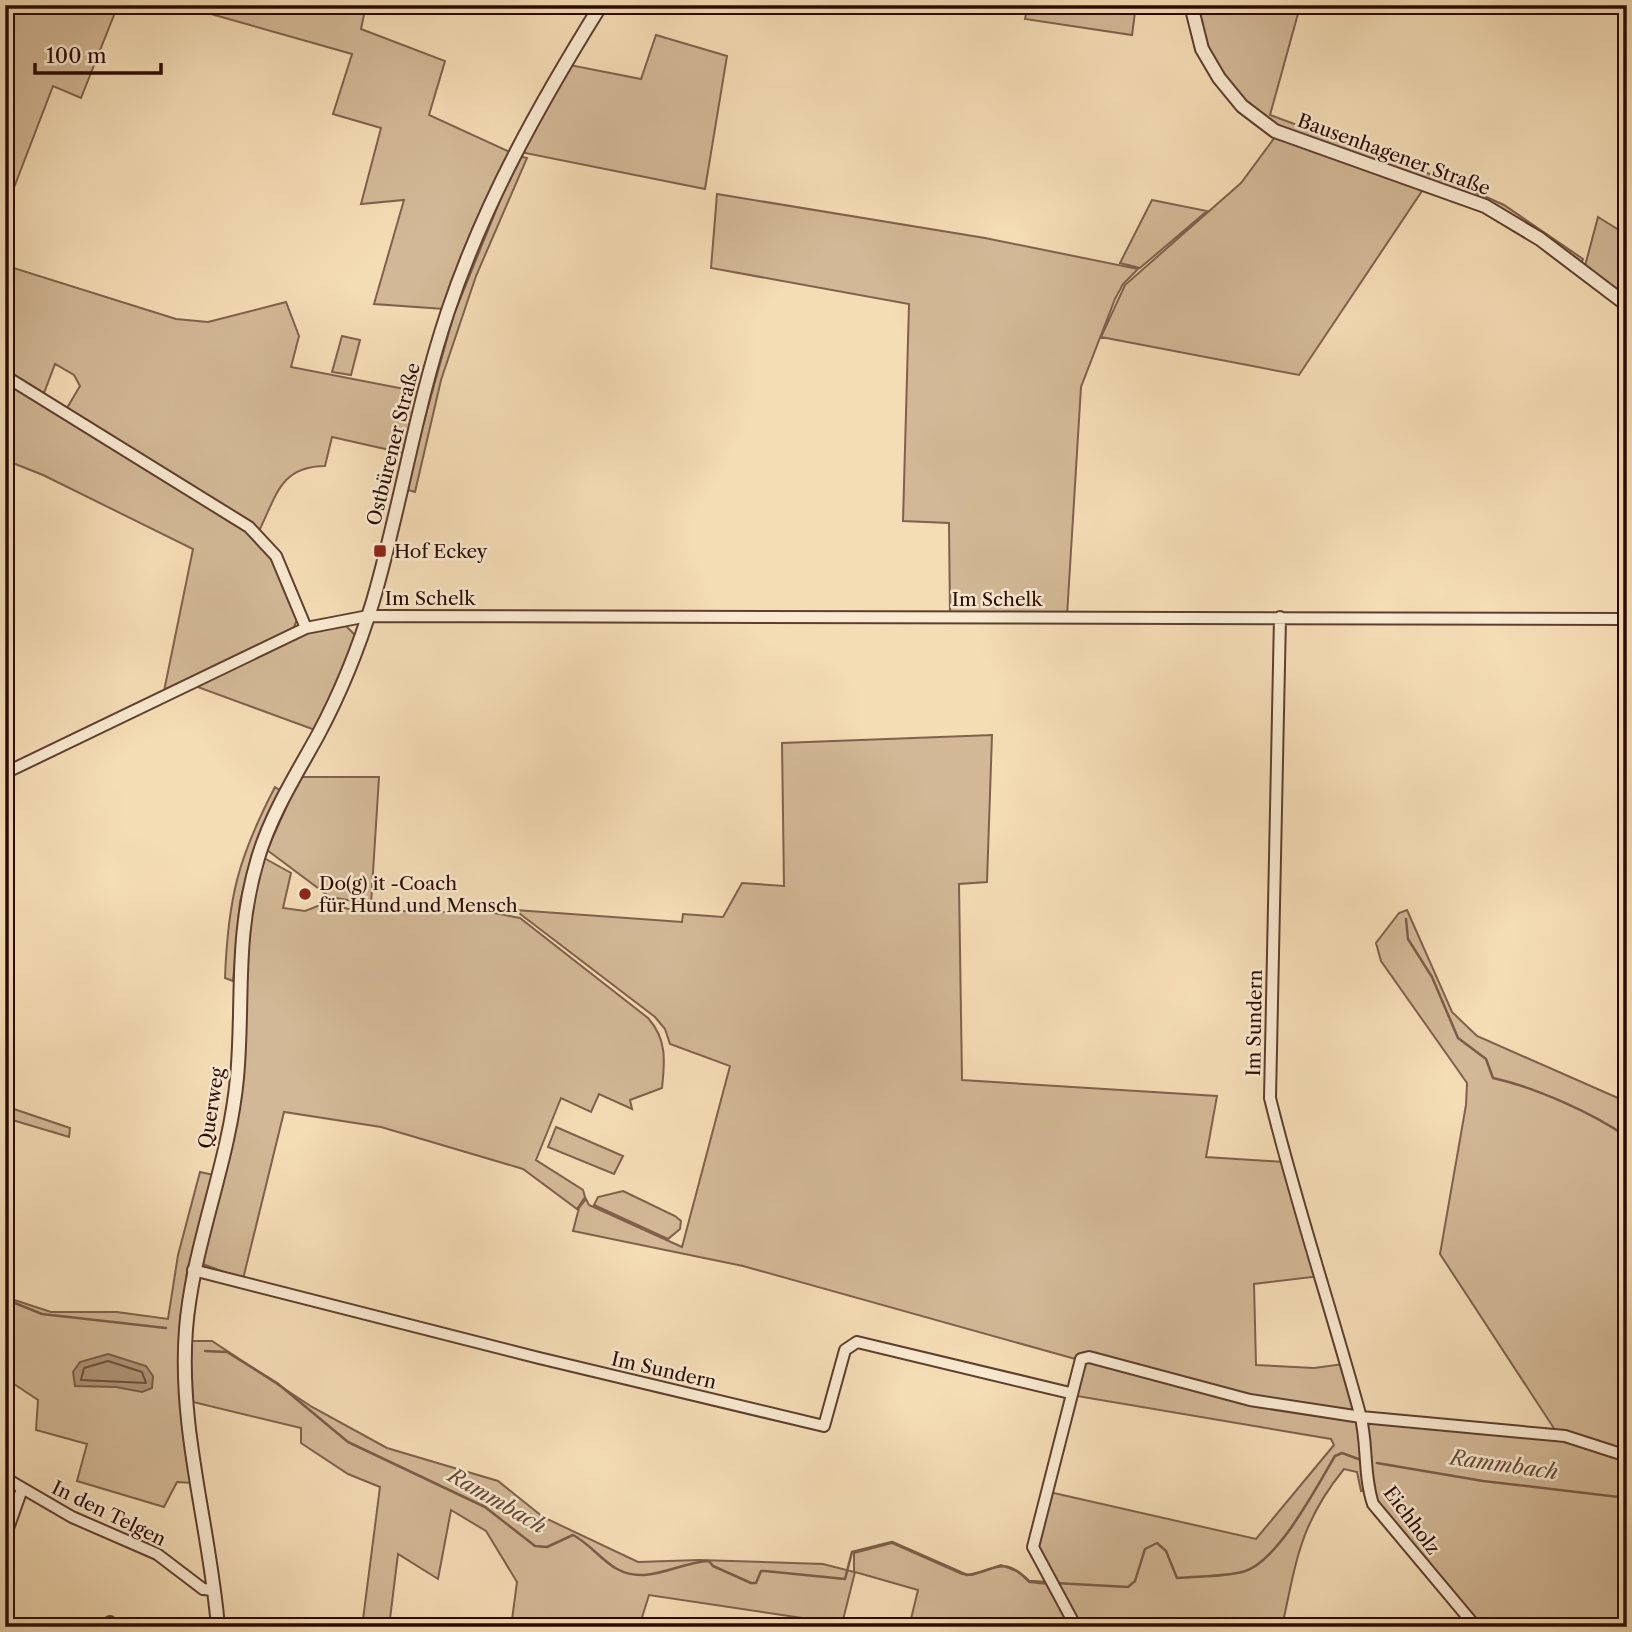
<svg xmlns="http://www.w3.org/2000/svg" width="1632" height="1632" font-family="'Libre Caslon Text',serif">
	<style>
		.green { fill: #d2b896; stroke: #7f614c; stroke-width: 2 }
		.water { fill: #b09578; stroke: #7b5d48; stroke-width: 2 }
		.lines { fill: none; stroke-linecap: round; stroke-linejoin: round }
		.shore { stroke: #6e503c; stroke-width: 2 }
		.stream { stroke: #7b5d48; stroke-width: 2.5 }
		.minor-casing { stroke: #5e3e2e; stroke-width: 14 }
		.tertiary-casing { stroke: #5e3e2e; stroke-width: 16 }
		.minor { stroke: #f8e8cf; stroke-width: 10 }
		.tertiary { stroke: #f8e8cf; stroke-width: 12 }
		.poi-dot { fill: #8f2418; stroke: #f8e8cf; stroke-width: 2.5 }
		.labels { text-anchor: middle; stroke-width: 5; stroke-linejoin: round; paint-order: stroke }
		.street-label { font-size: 19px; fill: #2c0a01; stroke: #f8e8cf }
		.poi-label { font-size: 19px; fill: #2c0a01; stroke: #f8e8cf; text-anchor: start }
		.water-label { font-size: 21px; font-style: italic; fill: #674937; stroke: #f8e8cf }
	</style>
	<rect width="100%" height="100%" fill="#f4dcb5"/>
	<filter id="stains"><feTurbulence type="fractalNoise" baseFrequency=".00286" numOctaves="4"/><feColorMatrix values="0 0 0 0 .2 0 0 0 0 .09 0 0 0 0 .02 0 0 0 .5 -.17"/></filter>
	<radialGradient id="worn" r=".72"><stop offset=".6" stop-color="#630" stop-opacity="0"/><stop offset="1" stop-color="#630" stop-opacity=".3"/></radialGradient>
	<path class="green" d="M 5,5 L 118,5 L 81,98 L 53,86 L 5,211 Z
		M 179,5 L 366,5 L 361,29 L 445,61 L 429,115 L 510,152 L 444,309 L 374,304 L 404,200 L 361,204 L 381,128 L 333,114 L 352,54 Z
		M 1028,5 L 1136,5 L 1132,35 L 1025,19 Z
		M 1195,5 L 1286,5 L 1299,10 L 1270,115 L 1457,184 L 1504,205 L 1583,259 L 1581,264 L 1539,234 L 1275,126 C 1227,90 1209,63 1195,5 Z
		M 656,35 L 727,56 L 705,189 L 525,153 L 524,146 L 570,65 L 641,79 Z
		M 1275,137 L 1424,188 L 1299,375 L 1101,337 L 1125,285 L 1241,183 Z
		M 518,156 L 527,158 L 476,276 L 441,380 L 415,492 L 405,489 L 454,314 Z
		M 717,194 L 985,238 L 1138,269 L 1123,284 L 1115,299 L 1081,387 L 1067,616 L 950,615 L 949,523 L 903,521 L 909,304 L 711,268 Z
		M 1152,200 L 1207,211 L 1140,268 L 1120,263 Z
		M 1598,217 L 1627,235 L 1627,301 L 1585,266 Z
		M 5,263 L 7,266 L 176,319 L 208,322 L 286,302 L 299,336 L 291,367 L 420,392 L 403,453 L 332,437 L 325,466 C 280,466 276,497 259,531 L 67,408 L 80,386 L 74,375 L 55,364 L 44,393 L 5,369 Z
		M 342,336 L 360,340 L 351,375 L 332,372 Z
		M 5,378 L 248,529 L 274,559 L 298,616 L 292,633 L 163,696 L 193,549 L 43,475 L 5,460 Z
		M 343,623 L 356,636 L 338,685 L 315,730 L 192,685 L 293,637 Z
		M 992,735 L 987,882 L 959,884 L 962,1080 L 1217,1096 L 1206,1157 L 1284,1162 L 1321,1276 L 1254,1284 L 1256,1365 L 1314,1368 L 1343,1364 L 1355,1404 L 1351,1412 L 1251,1399 L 1079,1360 L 743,1266 L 573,1231 L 579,1208 L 586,1199 L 589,1205 L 682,1247 L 730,1066 L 670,1044 L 665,1029 L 655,1017 L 515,910 L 682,922 L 683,914 L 723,917 L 742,883 L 784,886 L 782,743 Z
		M 300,777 L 379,777 L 371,904 L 330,897 L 267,850 Z
		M 275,787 L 281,791 L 252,854 L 240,902 L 233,981 L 225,978 C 228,898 238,858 275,787 Z
		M 264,858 L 291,873 L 283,908 L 305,911 L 328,902 L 351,910 L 494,913 L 520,918 L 648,1018 C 667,1039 665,1061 662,1088 L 630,1100 L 632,1109 L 599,1094 L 591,1112 L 561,1098 L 536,1160 L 583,1190 L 585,1197 L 577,1209 L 523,1169 L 381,1127 L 284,1112 L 243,1279 L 200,1263 C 209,1230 223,1194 227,1160 C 239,1060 237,956 264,858 Z
		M 1407,910 L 1452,1012 L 1477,1036 L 1627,1102 L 1627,1428 L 1619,1450 L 1557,1433 L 1440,1254 L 1466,1105 L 1467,1083 L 1381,961 L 1376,943 L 1399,913 Z
		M 5,1106 L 70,1128 L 69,1137 L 9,1119 L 5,1127 Z
		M 556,1127 L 623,1156 L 614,1174 L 548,1147 Z
		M 200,1172 L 214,1175 L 187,1272 L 181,1327 L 193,1483 L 177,1482 L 164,1507 L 77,1481 L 87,1444 L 36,1430 L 38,1400 L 5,1378 L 5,1297 L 51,1312 L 117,1312 L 168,1319 L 178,1255 Z
		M 623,1191 L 675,1216 L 681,1221 L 680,1229 L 668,1239 L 594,1205 L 598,1197 Z
		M 190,1341 L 212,1341 L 312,1407 L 387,1448 L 498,1481 L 543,1517 L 638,1562 L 699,1560 L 823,1564 L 854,1572 L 854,1553 L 892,1543 L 962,1574 L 972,1575 L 1001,1565 L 1019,1572 L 1029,1582 L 1047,1584 L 1072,1627 L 909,1627 L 918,1590 L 855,1572 L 842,1624 L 649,1595 L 639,1627 L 511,1627 L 517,1582 L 486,1531 L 451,1510 L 438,1579 L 398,1554 L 389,1627 L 362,1627 L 380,1487 L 348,1474 L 301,1443 L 301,1428 L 193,1402 Z
		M 1082,1360 L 1249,1400 L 1360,1418 L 1367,1490 L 1361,1491 L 1357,1472 L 1344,1469 C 1300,1523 1296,1562 1282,1627 L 1078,1627 L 1035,1547 L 1045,1491 L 1256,1539 L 1334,1445 L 1331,1439 L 1071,1395 Z
		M 1363,1419 L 1567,1439 L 1627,1459 L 1627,1627 L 1478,1627 L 1374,1503 Z"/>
	<path class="water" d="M 108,1354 L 146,1366 L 153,1376 L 152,1388 L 142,1392 L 116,1387 L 75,1386 L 73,1372 L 80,1362 Z"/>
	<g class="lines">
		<path class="shore" d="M 108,1361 L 142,1372 L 146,1383 L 81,1380 L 84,1368 Z"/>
		<path class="stream" d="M 1406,919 L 1408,939 L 1432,977 L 1458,1038 L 1486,1059 L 1493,1078 C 1534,1087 1593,1113 1627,1137
			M 5,1299 L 42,1314 L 166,1328
			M 205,1351 L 227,1352 L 277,1383 L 348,1442 L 485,1507 L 535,1546 L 547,1547 L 573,1535 C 590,1544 601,1560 617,1569 C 648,1586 678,1562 709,1561 L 713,1566 L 751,1583 L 756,1583 L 761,1571 L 765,1571 L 845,1579 L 852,1552 L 892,1542 L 967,1575 C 997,1571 1001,1554 1029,1581 L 1045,1582
			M 1377,1463 L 1483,1481 L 1627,1498
			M 1055,1583 L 1128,1587 L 1135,1581 L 1145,1549 L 1157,1543 L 1166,1551 L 1177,1578 C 1198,1576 1222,1577 1242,1572 C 1277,1564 1317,1486 1335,1456 L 1342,1453 L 1361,1460"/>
		<defs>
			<path id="minor" d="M 5,376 L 249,527 L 276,556 L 306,628
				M 1280,617 L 1270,1098 C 1296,1204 1331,1308 1360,1414 C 1368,1443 1363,1474 1373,1504 L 1476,1627
				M 5,773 L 306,628 L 368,616 L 1627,619
				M 193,1270 L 539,1358 L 824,1426 L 845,1350 L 857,1342 L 1070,1393
				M 5,1478 L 72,1517 L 157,1554 L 203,1589 L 214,1590
				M 5,1537 L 22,1489
				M 104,1627 L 110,1622
				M 1076,1627 L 1033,1547 L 1081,1359 L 1089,1357 L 1250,1400 L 1361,1417 L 1565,1436 L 1627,1456"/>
			<path id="tertiary" d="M 1191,5 L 1202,49 L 1219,78 L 1242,106 L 1275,131 L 1485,206 L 1540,239 L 1627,305
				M 218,1627 C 210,1528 178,1429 186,1329 C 193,1243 229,1164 237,1078 C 244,999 234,938 258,858 C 271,814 296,775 318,735 C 341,692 359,647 373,601 C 401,505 416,406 448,311 C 485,201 540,103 601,5"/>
		</defs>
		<use href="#minor" class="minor-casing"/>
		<use href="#tertiary" class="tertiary-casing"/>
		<use href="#minor" class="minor"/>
		<use href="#tertiary" class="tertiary"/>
	</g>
	<g class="poi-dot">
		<rect x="373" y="544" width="14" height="14" rx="3.5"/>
		<circle cx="305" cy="894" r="7"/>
	</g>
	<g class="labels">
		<g class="street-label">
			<text transform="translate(1394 154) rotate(20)" y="7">Bausenhagener Straße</text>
			<text transform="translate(393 444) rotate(-76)" y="7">Ostbürener Straße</text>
			<text x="430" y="605">Im Schelk</text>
			<text x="997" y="606">Im Schelk</text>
			<text transform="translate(1254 1023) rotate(-89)" y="7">Im Sundern</text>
			<text transform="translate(211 1108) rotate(-81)" y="7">Querweg</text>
			<text transform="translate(664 1370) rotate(13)" y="7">Im Sundern</text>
			<text transform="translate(109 1513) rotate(26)" y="7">In den Telgen</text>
			<text transform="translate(1412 1520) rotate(53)" y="7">Eichholz</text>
		</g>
		<g class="poi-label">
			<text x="394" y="558">Hof Eckey</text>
			<text x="319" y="890">Do(g) it -Coach<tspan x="319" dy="22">für Hund und Mensch</tspan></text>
		</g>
		<g class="water-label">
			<text transform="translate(1504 1465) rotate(8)" y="7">Rammbach</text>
			<text transform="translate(497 1501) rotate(30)" y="7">Rammbach</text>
		</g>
	</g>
	<rect width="1632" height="1632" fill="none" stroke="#f4dcb5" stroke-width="28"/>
	<rect x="7" y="7" width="1618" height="1618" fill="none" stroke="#2c0a01" stroke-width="3.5"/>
	<rect x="14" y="14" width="1604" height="1604" fill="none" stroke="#2c0a01" stroke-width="2"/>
	<path d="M35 63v10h126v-10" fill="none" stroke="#2c0a01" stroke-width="3.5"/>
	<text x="46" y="63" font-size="21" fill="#2c0a01" stroke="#f8e8cf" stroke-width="5" paint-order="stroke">100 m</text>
	<rect width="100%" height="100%" filter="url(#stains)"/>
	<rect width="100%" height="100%" fill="url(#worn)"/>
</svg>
